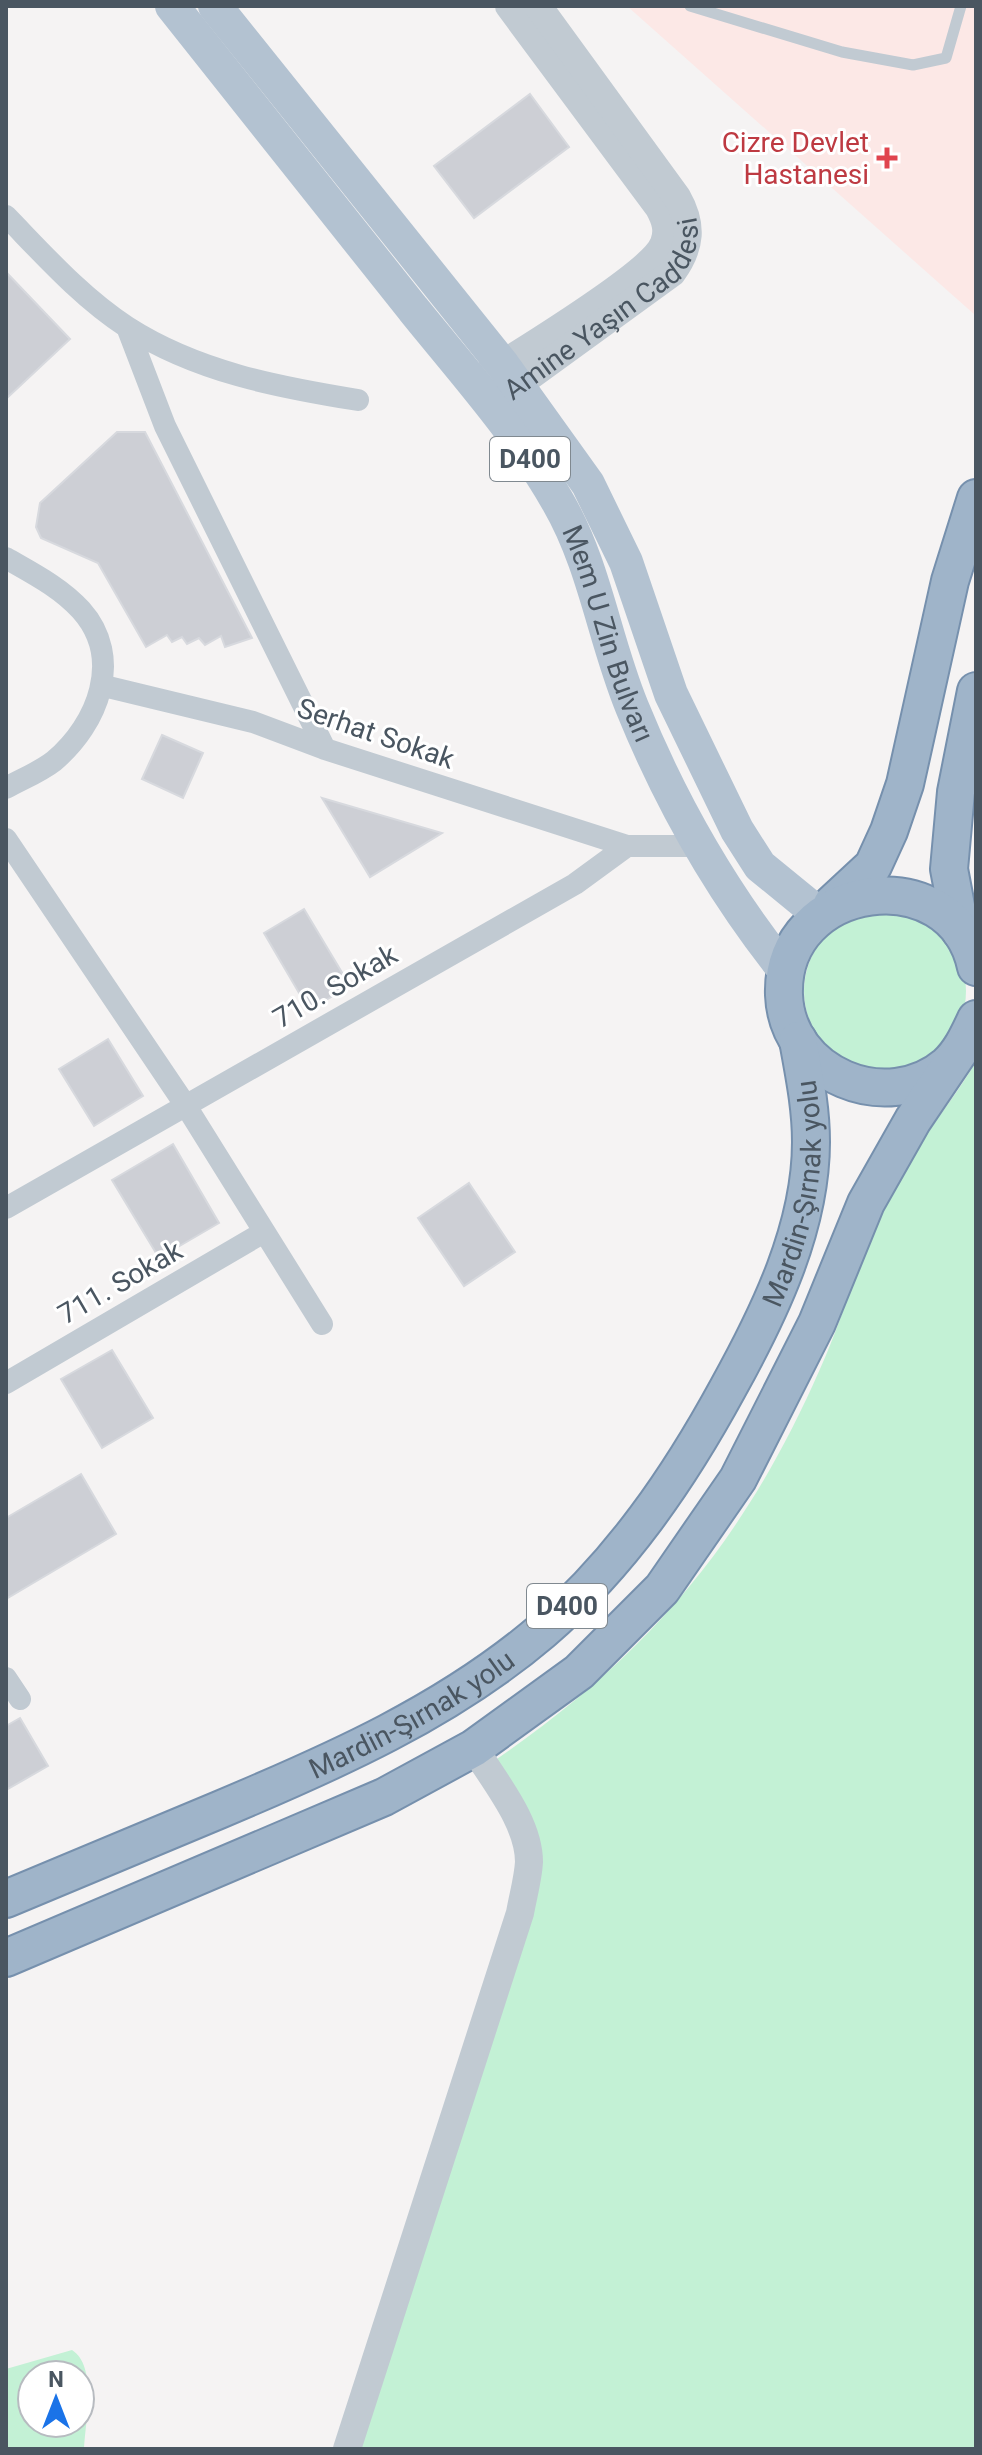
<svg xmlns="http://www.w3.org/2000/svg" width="982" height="2455" font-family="Roboto,sans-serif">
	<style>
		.medical { fill: #fce8e6 }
		.green { fill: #c3f1d5; fill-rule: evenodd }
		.building { fill: #cdcfd5; stroke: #d7d9de; stroke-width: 2 }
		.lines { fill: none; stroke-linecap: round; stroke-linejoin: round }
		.trunk-casing { stroke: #7690ad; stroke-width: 40 }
		.service { stroke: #c1cad2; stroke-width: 11 }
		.minor { stroke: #c1cad2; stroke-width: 22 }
		.tertiary { stroke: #c1cad2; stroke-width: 28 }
		.primary { stroke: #b3c2d1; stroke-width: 34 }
		.trunk { stroke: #9fb4c9; stroke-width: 36 }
		.health-dot { fill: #e0444e; stroke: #fff; stroke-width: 3 }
		.labels { text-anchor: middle; stroke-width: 6; stroke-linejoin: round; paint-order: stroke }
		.shield { fill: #fff; stroke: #808990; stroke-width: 2 }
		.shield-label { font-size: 26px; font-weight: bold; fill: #4a5661 }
		.health-label { font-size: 28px; fill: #be3a42; stroke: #fff; text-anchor: end }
		.street-label { font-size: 28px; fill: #4a5661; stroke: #fff }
	</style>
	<rect width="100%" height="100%" fill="#f5f3f3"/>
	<path class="medical" d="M 627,6 L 976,6 L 975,315 Z"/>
	<path class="green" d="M804 991a81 81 0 1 1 162 0a81 81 0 1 1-162 0Z
		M 976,1062 L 976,2449 L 347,2449 L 529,1862 L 485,1767 C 644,1660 743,1545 820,1369 C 849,1305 865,1233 901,1173 C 924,1135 953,1100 976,1062 Z
		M 72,2350 C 98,2367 85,2422 84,2449 L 6,2449 L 6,2369 ZM 80,2375 L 80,2423 L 32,2423 L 32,2375 Z"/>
	<path class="building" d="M 530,94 L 569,147 L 474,218 L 434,166 Z
		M 6,272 L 70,339 L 6,399 Z
		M 117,432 L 145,432 L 252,638 L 225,647 L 221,636 L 205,645 L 199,638 L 187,644 L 182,637 L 172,642 L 167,635 L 146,647 L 98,563 L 41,538 L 36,527 L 40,503 Z
		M 162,735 L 203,753 L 183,798 L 142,779 Z
		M 322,798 L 442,833 L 370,877 Z
		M 304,909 L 350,986 L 309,1010 L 264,933 Z
		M 108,1039 L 143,1096 L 94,1126 L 59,1069 Z
		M 173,1144 L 219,1223 L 159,1258 L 112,1180 Z
		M 469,1183 L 515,1252 L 464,1286 L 418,1218 Z
		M 112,1350 L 153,1418 L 102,1448 L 61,1379 Z
		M 81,1474 L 116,1534 L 6,1599 L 6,1518 Z
		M 20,1718 L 48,1766 L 6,1790 L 6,1726 Z"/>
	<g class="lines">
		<defs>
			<g id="trunk">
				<path d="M 832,904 L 873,866 L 889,831 L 905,784 L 950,581 L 976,498"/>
				<path d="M 961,932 L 949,869 L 956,792 L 976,691"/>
				<path d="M 976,967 C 953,857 780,880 784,995 C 787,1075 887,1116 947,1065 C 961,1052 968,1036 976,1019"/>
				<path id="s3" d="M 6,1899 C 77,1869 148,1839 219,1810 C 333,1762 447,1712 542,1631 C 621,1563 679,1478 728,1388 C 769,1314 811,1228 811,1142 C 811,1107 804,1074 798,1040"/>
				<path d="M 6,1958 L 384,1797 L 474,1748 L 579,1672 L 662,1589 L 738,1479 L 817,1323 L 866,1203 L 913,1120 L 963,1046"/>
			</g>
		</defs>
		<use href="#trunk" class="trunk-casing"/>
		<path class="service" d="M 690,6 L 842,52 L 913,65 L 946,58 L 961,6"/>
		<path class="minor" d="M 6,216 C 44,255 81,297 127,327 C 197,372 278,387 358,400
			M 127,327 L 165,426 L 325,749
			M 6,558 C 32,573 60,587 81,610 C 124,658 98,724 54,761 C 40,772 22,779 6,788
			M 104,686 L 253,722 L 325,749 L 627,846
			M 6,839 L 186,1106 L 322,1324
			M 6,1208 L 575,884 L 627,846 L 698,846
			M 6,1383 L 264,1232
			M 6,1678 L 20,1699"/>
		<g class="tertiary">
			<path d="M 487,374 C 520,352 653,274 664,243 C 669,230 665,219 659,208 L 509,6"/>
			<path id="s1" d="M 500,398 L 672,273 C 691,247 693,225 677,197 L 538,6"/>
			<path d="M 347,2449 L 520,1913 C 523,1896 528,1879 529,1862 C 529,1822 494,1781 474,1748"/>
		</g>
		<g class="primary">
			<path id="s2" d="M 172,6 C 253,107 333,208 413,309 C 463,371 519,433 558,502 C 595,566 604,639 632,707 C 671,803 722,892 786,972"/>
			<path d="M 215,6 L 502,364 L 588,484 L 626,562 L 671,694 L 737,830 L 760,866 L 820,915"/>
		</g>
		<use href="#trunk" class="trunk"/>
	</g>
	<path class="health-dot" d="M883 146h8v8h8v8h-8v8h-8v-8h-8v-8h8z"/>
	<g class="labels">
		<g class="shield">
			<rect x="490" y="437" width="80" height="44" rx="6"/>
			<rect x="527" y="1584" width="80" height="44" rx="6"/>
		</g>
		<g class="shield-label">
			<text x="530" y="468">D400</text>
			<text x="567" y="1615">D400</text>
		</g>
		<g class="health-label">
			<text x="869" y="152">Cizre Devlet<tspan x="869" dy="32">Hastanesi</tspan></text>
		</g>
		<g class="street-label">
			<text dy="10" stroke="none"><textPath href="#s1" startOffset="140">Amine Yaşın Caddesi</textPath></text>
			<text dy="10" stroke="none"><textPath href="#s2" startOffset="770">Mem U Zin Bulvarı</textPath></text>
			<text transform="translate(376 733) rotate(19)" y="10">Serhat Sokak</text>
			<text transform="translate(335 986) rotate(-30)" y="10">710. Sokak</text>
			<text dy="10" stroke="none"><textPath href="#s3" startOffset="1118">Mardin-Şırnak yolu</textPath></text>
			<text transform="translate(120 1282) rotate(-30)" y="10">711. Sokak</text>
			<text dy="10" stroke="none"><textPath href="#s3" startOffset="446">Mardin-Şırnak yolu</textPath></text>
		</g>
	</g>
	<rect width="982" height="2455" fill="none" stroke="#4a5661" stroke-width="16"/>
	<g transform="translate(56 2399)"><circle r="38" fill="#ffffff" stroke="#b7bbc0" stroke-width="2"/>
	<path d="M0-6L14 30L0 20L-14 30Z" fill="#1a73e8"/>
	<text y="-12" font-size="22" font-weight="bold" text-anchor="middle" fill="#4a5661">N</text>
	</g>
</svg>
